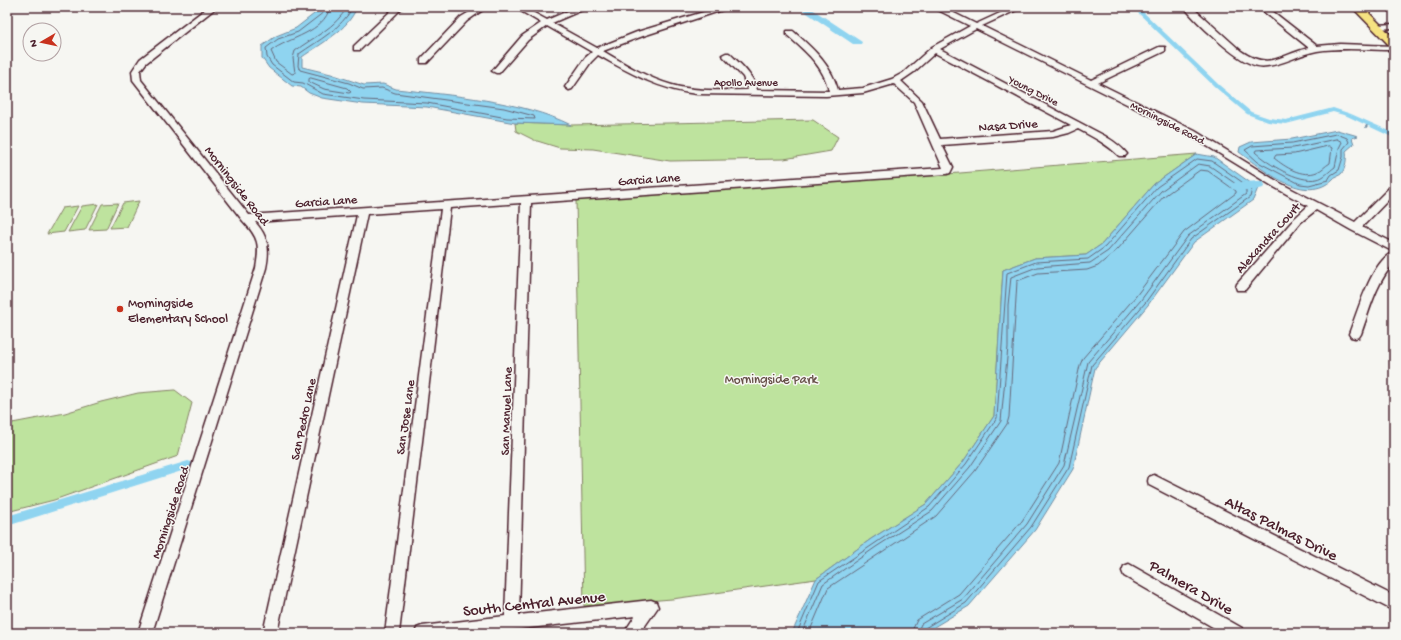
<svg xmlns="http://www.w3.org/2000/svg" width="1401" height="640" font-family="'Gochi Hand',sans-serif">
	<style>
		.green { fill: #bee39e; stroke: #848164 }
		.water { fill: #8fd4f0; stroke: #738ca1 }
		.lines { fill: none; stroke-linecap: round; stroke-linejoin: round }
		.shore { stroke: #66677a; stroke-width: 1 }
		.stream { stroke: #738ca1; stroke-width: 2 }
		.canal { fill: #8fd4f0; fill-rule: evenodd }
		.river { fill: #8fd4f0; fill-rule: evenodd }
		.minor-casing { stroke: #4a1f2b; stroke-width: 3 }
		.major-casing { stroke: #4a1f2b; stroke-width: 3 }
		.minor { fill: #f6f6f2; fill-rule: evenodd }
		.major { fill: #f6e281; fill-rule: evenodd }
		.poi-dot { fill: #c8321e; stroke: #f6f6f2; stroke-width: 1.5 }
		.labels { text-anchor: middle; stroke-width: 3; stroke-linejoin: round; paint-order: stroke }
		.far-street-label { font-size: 11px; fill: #4a1f2b; stroke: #f6f6f2 }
		.street-label { font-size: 13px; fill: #4a1f2b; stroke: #f6f6f2 }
		.poi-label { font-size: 13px; fill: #4a1f2b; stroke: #f6f6f2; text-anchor: start }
		.park-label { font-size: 13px; fill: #675048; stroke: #f6f6f2 }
		.near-street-label { font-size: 16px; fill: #4a1f2b; stroke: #f6f6f2 }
	</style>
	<rect width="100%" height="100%" fill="#f6f6f2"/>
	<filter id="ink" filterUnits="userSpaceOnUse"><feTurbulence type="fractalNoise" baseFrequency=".025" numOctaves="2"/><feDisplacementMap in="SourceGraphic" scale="8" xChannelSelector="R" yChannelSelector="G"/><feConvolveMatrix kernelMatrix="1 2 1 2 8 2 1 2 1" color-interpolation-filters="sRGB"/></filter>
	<g filter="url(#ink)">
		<path class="green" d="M 813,120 L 838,137 L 831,151 L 784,159 L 670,161 L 593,149 L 560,148 L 534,140 L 516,131 L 515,123 L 571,125 Z
			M 1197,154 L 1154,184 L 1102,244 L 1086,255 L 1035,258 L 1003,270 L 994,416 L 963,462 L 926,504 L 871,539 L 816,579 L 672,599 L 584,606 L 576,200 L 960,173 Z
			M 139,201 L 127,227 L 110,228 L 123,203 Z
			M 118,203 L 106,229 L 89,230 L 102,204 Z
			M 98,204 L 85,230 L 68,232 L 82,206 Z
			M 78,206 L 64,232 L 47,234 L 62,208 Z
			M 175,390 L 192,403 L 178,456 L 54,500 L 7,512 L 7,424 L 65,413 L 101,402 L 138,393 Z"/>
		<path class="water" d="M 323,7 L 357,7 C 348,30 322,43 302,57 L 302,67 L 331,74 L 364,85 L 383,84 L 396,89 C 450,95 523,101 571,125 L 515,123 L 427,107 L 363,104 L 322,98 L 309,93 L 301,87 L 292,86 L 269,68 L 262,58 L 262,46 L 276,36 L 296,28 Z
			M 1337,130 L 1358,136 L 1352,138 L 1354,144 L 1346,151 C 1347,157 1346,169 1341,174 C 1339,176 1335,176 1333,179 C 1306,206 1263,170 1239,152 L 1240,147 L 1251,142 L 1292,139 Z
			M 1197,154 L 1214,157 L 1258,188 L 1253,200 L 1194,242 L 1148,305 L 1095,368 L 1073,469 L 1035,530 L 969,606 L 924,633 L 792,633 L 816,579 L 871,539 L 926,504 L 963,462 L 994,416 L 1003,270 L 1035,258 L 1086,255 L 1102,244 L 1154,184 Z"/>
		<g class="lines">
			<path class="shore" d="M 325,7 L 324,12 L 298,32 L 278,39 L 266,48 L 267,57 L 272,65 L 294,82 L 303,83 L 323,94 L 364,100 L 427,103 L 507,118 L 535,119 L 534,116 L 504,108 L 395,93 L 382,88 L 363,89 L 349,83 L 300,70 L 298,66 L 299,54 C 319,40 341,29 353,7
				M 330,7 C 324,33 289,37 271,51 L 276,62 L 292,74 L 295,73 L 293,58 L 295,51 C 313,37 336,28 347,7
				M 311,78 L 347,88 L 351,92 L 349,93 L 324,89 L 309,82 L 309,79 Z
				M 1337,134 L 1347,138 L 1349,142 L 1343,149 L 1343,157 L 1339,170 L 1331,175 L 1328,180 L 1309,185 L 1300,184 L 1258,162 L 1245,150 L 1252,146 L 1292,143 Z
				M 1337,139 L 1342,142 L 1339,148 L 1335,167 C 1329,171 1324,178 1317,179 C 1298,183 1268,164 1255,152 L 1256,150 L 1293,148 Z
				M 1329,146 L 1332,148 L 1330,163 C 1325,166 1322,170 1317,172 C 1302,178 1285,167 1274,158 L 1276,155 L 1294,154 Z
				M 797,633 L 819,581 L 929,507 L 966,464 L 997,418 L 1007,273 L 1036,262 L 1088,259 L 1105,247 L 1157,187 L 1197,159 L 1212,161 L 1252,189 L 1250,197 L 1191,239 L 1145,303 L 1092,365 L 1069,467 L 1031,527 L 966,603 L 925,628 L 922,633
				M 802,633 L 823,584 L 876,547 L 932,511 L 970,467 L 1001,421 L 1008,347 L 1008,305 L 1011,277 L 1037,267 L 1090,263 L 1108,251 L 1161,191 L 1198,164 L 1210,166 L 1246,191 L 1246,194 L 1188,236 L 1141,300 L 1088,362 L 1064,465 L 1027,524 L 963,599 L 921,624 L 917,633
				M 809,633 L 828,588 L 936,516 L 975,471 L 1007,424 L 1009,417 L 1017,281 L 1038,273 L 1087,270 L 1098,266 L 1118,249 L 1164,196 L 1200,170 L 1208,171 L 1236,191 L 1236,193 L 1184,232 L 1136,296 L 1083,358 L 1080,365 L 1059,463 L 1022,521 L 959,594 L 917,620 L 911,633"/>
			<path class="stream" d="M 1366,127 L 1368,124"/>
			<path class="canal" d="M 1132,7 L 1138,7 L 1219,85 L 1251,112 L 1269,118 L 1286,120 L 1333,108 L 1351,114 L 1394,133 L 1394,138 L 1347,116 L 1333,112 L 1286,124 L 1268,122 L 1247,114 L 1215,87 Z
				M 188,461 L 191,462 L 193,465 L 191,468 L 188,469 L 7,526 L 7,516 Z"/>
			<path class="river" d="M 798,7 L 809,7 L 862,42 L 861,44 L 853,44 Z
				M 1259,181 L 1263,182 L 1265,185 L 1263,188 C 1253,191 1242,192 1232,189 L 1230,186 L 1232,183 Z"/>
			<defs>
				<path id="minor" d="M 208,7 L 217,7 L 146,63 L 140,71 L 141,80 L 249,215 L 943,168 L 914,102 L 894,84 L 863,93 L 826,96 L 697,94 C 660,90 630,73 598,55 L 591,62 L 572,89 L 569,90 L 565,87 L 585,58 L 592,52 L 547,26 L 528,40 L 499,73 L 496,73 L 492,71 L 522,36 L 541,23 L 514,7 L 523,7 L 547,20 L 577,7 L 589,7 L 552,23 L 597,48 L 637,32 L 720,7 L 732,7 L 643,36 L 603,51 C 625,64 647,78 672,85 C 696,92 723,90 748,90 L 743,77 L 722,55 L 726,53 L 729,53 C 740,64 753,74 757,90 L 829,91 C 824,66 805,51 787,35 L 787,31 L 793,31 C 812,48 831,64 838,90 L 863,88 L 892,79 L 903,73 L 932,47 L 970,26 L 932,7 L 942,7 L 976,24 L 1013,7 L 1023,7 L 982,26 L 1091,80 L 1159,47 L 1165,47 L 1165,51 L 1098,83 L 1195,131 L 1280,183 L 1355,222 L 1391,186 L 1394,185 L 1394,194 L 1362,227 L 1394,243 L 1394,252 L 1351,230 L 1316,210 L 1301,222 L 1245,290 L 1237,290 L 1236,287 L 1237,284 L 1295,218 L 1308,206 L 1274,187 L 1189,135 L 976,29 L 940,49 L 1105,136 C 1113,141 1121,146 1127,154 L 1125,156 L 1119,156 C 1107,144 1093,137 1078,129 L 1069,133 L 1053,137 L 942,145 L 953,167 L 950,173 L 947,174 L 531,203 L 519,615 L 651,600 L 656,602 L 658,607 L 640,633 L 624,633 L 635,616 L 486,633 L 415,633 L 417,628 L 422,626 L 505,616 L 521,203 L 450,208 L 399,633 L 385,633 L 441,209 L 367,214 L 277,633 L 263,633 L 357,215 L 255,222 C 268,236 270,249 266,268 L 152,633 L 138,633 L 256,268 C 260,245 259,238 243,221 L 133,80 L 132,71 L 140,59 ZM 935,53 L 1071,125 L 1053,131 L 940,139 L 922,101 L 901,81 L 914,72 Z
					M 395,7 L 403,7 L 360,50 L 354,50 L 354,46 Z
					M 478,7 L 487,7 L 467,21 L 427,63 L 421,63 L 421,59 L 461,17 Z
					M 1184,7 L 1192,7 L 1241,51 C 1270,71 1279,55 1309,48 L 1258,7 L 1267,7 L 1317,46 L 1340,44 L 1394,46 L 1394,50 C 1369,50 1342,47 1317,51 C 1300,54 1285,64 1267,66 C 1261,67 1255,66 1249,63 C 1231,55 1197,23 1184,7 Z
					M 1394,24 L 1394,28 L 1377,29 L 1373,27 L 1377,25 Z
					M 1394,252 L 1394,263 C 1376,283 1370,309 1361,334 L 1359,337 L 1355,338 L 1351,337 L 1349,334 C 1357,314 1372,259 1394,252 Z
					M 1154,475 L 1394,596 L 1394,611 L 1149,485 L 1148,481 L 1149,477 Z
					M 1129,564 L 1242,628 L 1244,633 L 1223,633 L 1124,576 L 1122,571 L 1124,566 Z"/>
				<path id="major" d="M 1352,7 L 1363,7 L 1394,38 L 1394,47 L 1390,46 Z"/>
			</defs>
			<use href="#minor" class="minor-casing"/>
			<use href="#major" class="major-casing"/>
			<use href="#minor" class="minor"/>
			<use href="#major" class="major"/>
		</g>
	</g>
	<circle class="poi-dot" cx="120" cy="309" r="4"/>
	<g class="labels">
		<g class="far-street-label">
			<text x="746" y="86">Apollo Avenue</text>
			<text transform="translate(1034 90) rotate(27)" y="4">Young Drive</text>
			<text transform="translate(1168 122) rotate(27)" y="4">Morningside Road</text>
		</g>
		<g class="street-label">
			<text transform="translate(1008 124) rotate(-4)" y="5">Nasa Drive</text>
			<text transform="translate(649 178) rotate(-4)" y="5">Garcia Lane</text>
			<text transform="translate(238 185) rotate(52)" y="5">Morningside Road</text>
			<text transform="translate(326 200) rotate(-4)" y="5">Garcia Lane</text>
			<text transform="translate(1267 237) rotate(-48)" y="5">Alexandra Court</text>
			<text transform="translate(505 411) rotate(-88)" y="5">San Manuel Lane</text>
			<text transform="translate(404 417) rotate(-82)" y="5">San Jose Lane</text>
			<text transform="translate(302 419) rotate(-78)" y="5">San Pedro Lane</text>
			<text transform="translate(169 512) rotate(-72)" y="5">Morningside Road</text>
		</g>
		<g class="poi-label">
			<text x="128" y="307">Morningside<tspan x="128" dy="15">Elementary School</tspan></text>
		</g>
		<g class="park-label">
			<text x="771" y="383">Morningside Park</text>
		</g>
		<g class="near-street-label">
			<text transform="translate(1282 527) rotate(27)" y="6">Altas Palmas Drive</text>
			<text transform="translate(1192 586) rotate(30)" y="6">Palmera Drive</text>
			<text transform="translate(534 602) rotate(-6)" y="6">South Central Avenue</text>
		</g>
	</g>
	<rect width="1401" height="640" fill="none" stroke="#f6f6f2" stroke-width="24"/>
	<rect x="12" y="12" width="1377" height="616" fill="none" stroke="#4a1f2b" stroke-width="1.5" filter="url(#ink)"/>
	<g transform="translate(42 42) rotate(261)"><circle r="19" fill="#f6f6f2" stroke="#b1a0a2"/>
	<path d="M0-3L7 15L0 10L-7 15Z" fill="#c8321e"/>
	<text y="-6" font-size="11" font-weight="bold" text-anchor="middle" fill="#4a1f2b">N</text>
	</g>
</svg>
